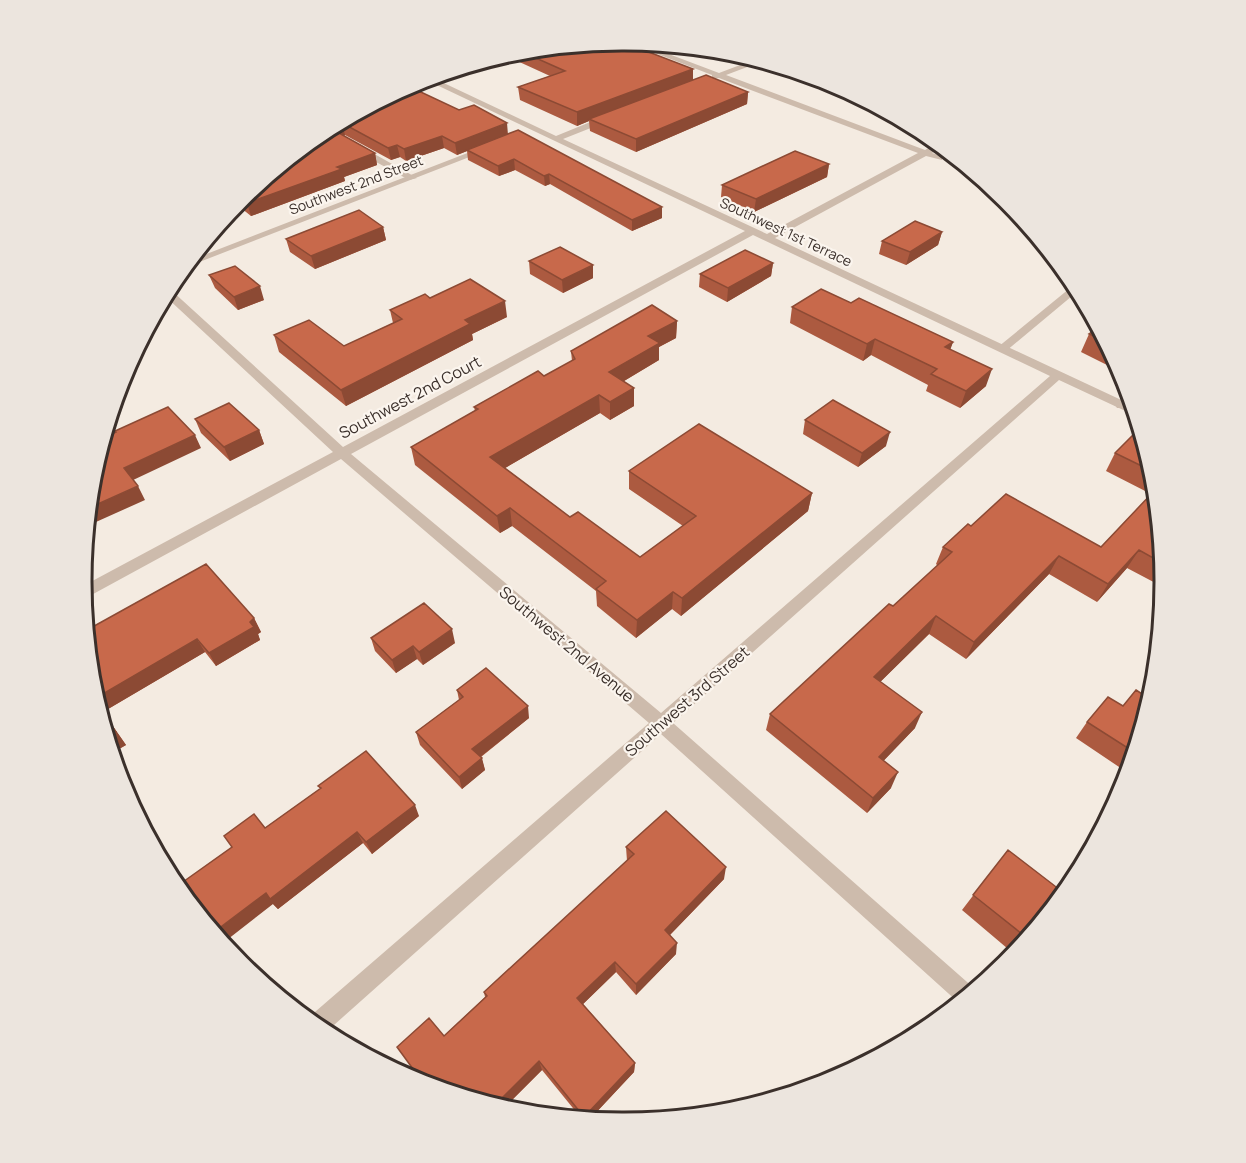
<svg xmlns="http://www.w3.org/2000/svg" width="1246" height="1163" font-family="Manrope,sans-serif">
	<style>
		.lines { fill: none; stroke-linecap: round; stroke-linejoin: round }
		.lane { fill: #cdbbac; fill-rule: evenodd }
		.street { fill: #cdbbac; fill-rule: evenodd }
		.wall { fill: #ac5a40 }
		.shaded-wall { fill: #8c4a34 }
		.building { fill: #c8694b; stroke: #8c4a34; stroke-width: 1.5 }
		.labels { text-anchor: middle; stroke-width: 4.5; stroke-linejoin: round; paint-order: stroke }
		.far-street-label { font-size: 14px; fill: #3b302b; stroke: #fbf5ee }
		.street-label { font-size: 16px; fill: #3b302b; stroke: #fbf5ee }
		.rim { fill: none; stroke: #3b302b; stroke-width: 3 }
	</style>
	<rect width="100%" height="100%" fill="#f4ebe1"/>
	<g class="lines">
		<path class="lane" d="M 356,147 L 362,147 L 417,178 L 409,180 L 356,151 Z
			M 1075,284 L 1078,291 L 1006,351 L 998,351 L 998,347 Z
			M 1126,394 L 1129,394 L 1131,402 L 1125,408 L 1117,408 L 1115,405 Z"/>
		<path class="street" d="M 624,41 L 637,42 L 719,73 L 756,59 L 763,61 L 726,75 L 925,150 L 937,143 L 942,147 L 932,153 L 942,156 L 942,160 L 926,156 L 775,238 L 1132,405 L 1134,415 L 1059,380 L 673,723 L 975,989 L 959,1003 L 661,734 L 325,1033 L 308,1018 L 649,723 L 341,459 L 84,599 L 83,586 L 333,452 L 165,296 L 169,289 L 171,290 L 343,447 L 745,231 L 424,79 L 431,77 L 556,136 L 605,116 L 611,116 L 611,120 L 563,139 L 767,234 L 918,153 L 719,78 L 712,79 L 712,75 ZM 753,235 L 1050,376 L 661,713 L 351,454 Z
			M 483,147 L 490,149 L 184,268 L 191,260 Z"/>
	</g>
	<path class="wall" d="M 620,41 L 693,80 L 748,92 L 747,104 L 636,152 L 590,131 L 589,121 L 577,126 L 520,100 L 518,87 L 550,76 L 504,55 L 518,51 Z
		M 408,86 L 662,207 L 662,218 L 632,231 L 550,184 L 545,186 L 515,170 L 499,176 L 468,160 L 467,151 L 457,155 L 444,148 L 406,161 L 400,157 L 391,160 L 345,135 L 344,136 L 375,153 L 377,165 L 344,177 L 345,181 L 251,216 L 236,204 L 241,199 L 323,131 Z
		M 829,164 L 827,177 L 754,212 L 721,197 L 722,185 Z
		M 383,227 L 386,240 L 315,269 L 290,252 L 286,239 Z
		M 942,232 L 938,245 L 906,265 L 879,254 L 882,241 Z
		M 529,261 L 593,278 L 563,293 L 530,274 Z
		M 773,263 L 771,276 L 727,302 L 699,287 L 700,274 Z
		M 209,275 L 264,300 L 238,310 L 215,288 Z
		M 430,298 L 507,317 L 472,334 L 473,340 L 346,406 L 279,352 L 274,335 L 344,346 L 393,323 L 390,310 Z
		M 851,303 L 953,342 L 950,349 L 986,386 L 960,408 L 926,391 L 928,385 L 871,355 L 863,361 L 790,323 L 792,307 Z
		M 677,321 L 676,338 L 659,347 L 659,360 L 624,381 L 634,406 L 610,420 L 600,413 L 505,468 L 570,517 L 640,557 L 683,526 L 629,489 L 629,471 L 812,493 L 808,511 L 681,616 L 672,609 L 636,638 L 597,606 L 596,591 L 512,526 L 500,533 L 415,465 L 411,447 L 475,411 L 474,407 L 544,376 L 572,361 L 571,351 Z
		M 1098,328 L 1117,363 L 1111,367 L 1081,352 L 1089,334 Z
		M 195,419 L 259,430 L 264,444 L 230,461 L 201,433 Z
		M 805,420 L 886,446 L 858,467 L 803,434 Z
		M 1139,429 L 1154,476 L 1164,582 L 1163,587 L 1127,568 L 1097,602 L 1049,574 L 966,659 L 929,634 L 880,682 L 915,728 L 883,761 L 891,788 L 867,813 L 766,730 L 770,714 L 893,606 L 938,566 L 936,564 L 943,547 L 971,526 L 1101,547 L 1151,494 L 1106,471 L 1115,453 Z
		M 254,618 L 261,632 L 258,634 L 260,640 L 216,666 L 205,652 L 103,712 L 126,745 L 112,753 L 92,687 Z
		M 371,638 L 455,643 L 423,665 L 417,659 L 396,673 L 375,651 Z
		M 457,690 L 529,718 L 481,757 L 485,770 L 462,789 L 420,745 L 416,732 L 459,700 Z
		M 1150,699 L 1128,773 L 1076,738 L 1087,722 L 1123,706 Z
		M 318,786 L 419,816 L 372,854 L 363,843 L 278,909 L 273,904 L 173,882 L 181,881 L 182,883 L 265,828 L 320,789 Z
		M 626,847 L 724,879 L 670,935 L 676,954 L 636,995 L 616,972 L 583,1004 L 635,1063 L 634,1072 L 590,1119 L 581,1118 L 542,1070 L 504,1108 L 424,1084 L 444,1036 L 485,997 L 484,992 L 627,861 Z
		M 1008,850 L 1064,893 L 1014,954 L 962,910 Z"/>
	<path class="shaded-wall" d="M 693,69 L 693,81 L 589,119 L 589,121 L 577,126 L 577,112 Z
		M 748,92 L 747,104 L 636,152 L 636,139 Z
		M 342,123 L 345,135 L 339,138 L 336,127 Z
		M 507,123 L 508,135 L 457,155 L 455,143 Z
		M 442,136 L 444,148 L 406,161 L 404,149 Z
		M 397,145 L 400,157 L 391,160 L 388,148 Z
		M 375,153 L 377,165 L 344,177 L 345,181 L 251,216 L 247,203 L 337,167 Z
		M 514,159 L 515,170 L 499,176 L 498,166 Z
		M 829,164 L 827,177 L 754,212 L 756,199 Z
		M 549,174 L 550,184 L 545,186 L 544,176 Z
		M 662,207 L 662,218 L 632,231 L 632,220 Z
		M 383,227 L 386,240 L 315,269 L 311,256 Z
		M 942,232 L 938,245 L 906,265 L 910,252 Z
		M 773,263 L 771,276 L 727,302 L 728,288 Z
		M 593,265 L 593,278 L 563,293 L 562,280 Z
		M 260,286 L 264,300 L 238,310 L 234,297 Z
		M 505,301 L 507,317 L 472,334 L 473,340 L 346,406 L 341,390 L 465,320 Z
		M 677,321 L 676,338 L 659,347 L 659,360 L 609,390 L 609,372 L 648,336 Z
		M 875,339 L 871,355 L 863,361 L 867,344 Z
		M 953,342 L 947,359 L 945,347 Z
		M 1115,360 L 1117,363 L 1111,367 Z
		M 992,369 L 986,386 L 960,408 L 966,391 Z
		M 634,388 L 634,406 L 610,420 L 610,402 Z
		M 599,395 L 600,413 L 493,475 L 490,457 Z
		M 259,430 L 264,444 L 230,461 L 224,447 Z
		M 890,432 L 886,446 L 858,467 L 862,453 Z
		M 195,435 L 201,448 L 131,481 L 124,468 Z
		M 138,486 L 145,500 L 87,526 L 89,508 Z
		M 812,493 L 808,511 L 681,616 L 682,598 Z
		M 510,508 L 512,526 L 500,533 L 497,516 Z
		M 1139,550 L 1127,568 L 1097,602 L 1108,584 Z
		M 1059,556 L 1049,574 L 966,659 L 974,642 Z
		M 673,592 L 672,609 L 636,638 L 637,620 Z
		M 936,616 L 929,634 L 868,694 L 874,677 Z
		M 254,618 L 261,632 L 258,634 L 260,640 L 216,666 L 209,653 Z
		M 452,629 L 455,643 L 423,665 L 419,652 Z
		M 197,639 L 205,652 L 103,712 L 126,745 L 112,753 L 96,698 Z
		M 413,646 L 417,659 L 396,673 L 392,660 Z
		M 528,706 L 529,718 L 475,761 L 472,749 Z
		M 922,712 L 915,728 L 872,773 L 879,757 Z
		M 482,758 L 485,770 L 462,789 L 459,777 Z
		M 898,772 L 891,788 L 867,813 L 873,798 Z
		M 415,805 L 419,816 L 372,854 L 366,842 Z
		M 357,832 L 363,843 L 278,909 L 273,904 L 223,943 L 214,932 L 266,893 Z
		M 726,867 L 724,879 L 664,941 L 665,930 Z
		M 171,870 L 181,881 L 190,895 L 180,884 Z
		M 677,943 L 676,954 L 636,995 L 636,984 Z
		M 615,962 L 616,972 L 579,1008 L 577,998 Z
		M 539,1061 L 542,1070 L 504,1108 L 495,1105 Z
		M 635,1063 L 634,1072 L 590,1119 L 585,1119 L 584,1117 Z"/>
	<path class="building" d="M 620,41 L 693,69 L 577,112 L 518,87 L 565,71 L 520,51 Z
		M 706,75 L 748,92 L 636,139 L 589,119 Z
		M 408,86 L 459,110 L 474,105 L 507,123 L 455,143 L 442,136 L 404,149 L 397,145 L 388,148 L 342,123 L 336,127 L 337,132 L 375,153 L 337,167 L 342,169 L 247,203 L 241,198 L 323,131 Z
		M 518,130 L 662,207 L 632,220 L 549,174 L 544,176 L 514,159 L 498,166 L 467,150 Z
		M 795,151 L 829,164 L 756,199 L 722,185 Z
		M 359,210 L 383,227 L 311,256 L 286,239 Z
		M 915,221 L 942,232 L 910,252 L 882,241 Z
		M 560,247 L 593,265 L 562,280 L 529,261 Z
		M 745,250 L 773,263 L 728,288 L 700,274 Z
		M 235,266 L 260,286 L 234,297 L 209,275 Z
		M 470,279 L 505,301 L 465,320 L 470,324 L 341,390 L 274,335 L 309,320 L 344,346 L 402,319 L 390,310 L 425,294 L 430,298 Z
		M 821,289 L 851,303 L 859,298 L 953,342 L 945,347 L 992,369 L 966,391 L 931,374 L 937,369 L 875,339 L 867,344 L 792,307 Z
		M 652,305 L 677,321 L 648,336 L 660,343 L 609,372 L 634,388 L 610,402 L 599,395 L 490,457 L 570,517 L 578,512 L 640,557 L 696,516 L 629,471 L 699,424 L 812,493 L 682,598 L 673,592 L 637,620 L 596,589 L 606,581 L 510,508 L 497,516 L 411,447 L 478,409 L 474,407 L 538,371 L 544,376 L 575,359 L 571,351 Z
		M 1098,328 L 1106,342 L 1089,334 Z
		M 833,400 L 890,432 L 862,453 L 805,420 Z
		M 229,403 L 259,430 L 224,447 L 195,419 Z
		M 168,407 L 195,435 L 124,468 L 138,486 L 89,508 L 92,476 L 104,438 L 116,432 L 115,431 Z
		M 1139,429 L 1152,471 L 1115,453 Z
		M 1155,490 L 1162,563 L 1139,550 L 1108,584 L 1059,556 L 974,642 L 936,616 L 874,677 L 922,712 L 879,757 L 898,772 L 873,798 L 770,714 L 889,604 L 893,606 L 952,552 L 943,547 L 968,524 L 971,526 L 1006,494 L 1101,547 Z
		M 206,564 L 254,618 L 250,622 L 254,627 L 209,653 L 197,639 L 96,698 L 92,687 L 87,630 Z
		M 424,603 L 452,629 L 419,652 L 413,646 L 392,660 L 371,638 Z
		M 486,668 L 528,706 L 472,749 L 482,758 L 459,777 L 416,732 L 463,697 L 457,690 Z
		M 1136,690 L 1150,699 L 1134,752 L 1087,722 L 1108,697 L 1123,706 Z
		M 98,707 L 116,732 L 108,738 Z
		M 366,751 L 415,805 L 366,842 L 357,832 L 270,899 L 266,893 L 214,932 L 173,882 L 168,872 L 171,870 L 180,884 L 232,847 L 224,836 L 254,814 L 265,828 L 321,788 L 318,786 Z
		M 666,811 L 726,867 L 665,930 L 677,943 L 636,984 L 615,962 L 577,998 L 635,1063 L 584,1117 L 539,1061 L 495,1105 L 424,1084 L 397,1047 L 429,1018 L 444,1036 L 487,996 L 484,992 L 634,854 L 626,847 Z
		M 1008,850 L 1064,893 L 1027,938 L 973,895 Z"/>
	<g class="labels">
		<g class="far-street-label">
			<text transform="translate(356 185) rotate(-21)" y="5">Southwest 2nd Street</text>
			<text transform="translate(786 232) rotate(25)" y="5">Southwest 1st Terrace</text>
		</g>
		<g class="street-label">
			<text transform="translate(410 397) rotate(-28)" y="6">Southwest 2nd Court</text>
			<text transform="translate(567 644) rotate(40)" y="6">Southwest 2nd Avenue</text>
			<text transform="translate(687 701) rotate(-41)" y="6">Southwest 3rd Street</text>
		</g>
	</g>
	<path d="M0 0H1246V1163H0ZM622 51H624A530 530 0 0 1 1154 581V582A530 530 0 0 1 624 1112H622A530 530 0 0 1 92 582V581A530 530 0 0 1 622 51Z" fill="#ece5de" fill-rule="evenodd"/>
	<path class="rim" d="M622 51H624A530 530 0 0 1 1154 581V582A530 530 0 0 1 624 1112H622A530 530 0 0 1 92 582V581A530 530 0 0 1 622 51Z"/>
</svg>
